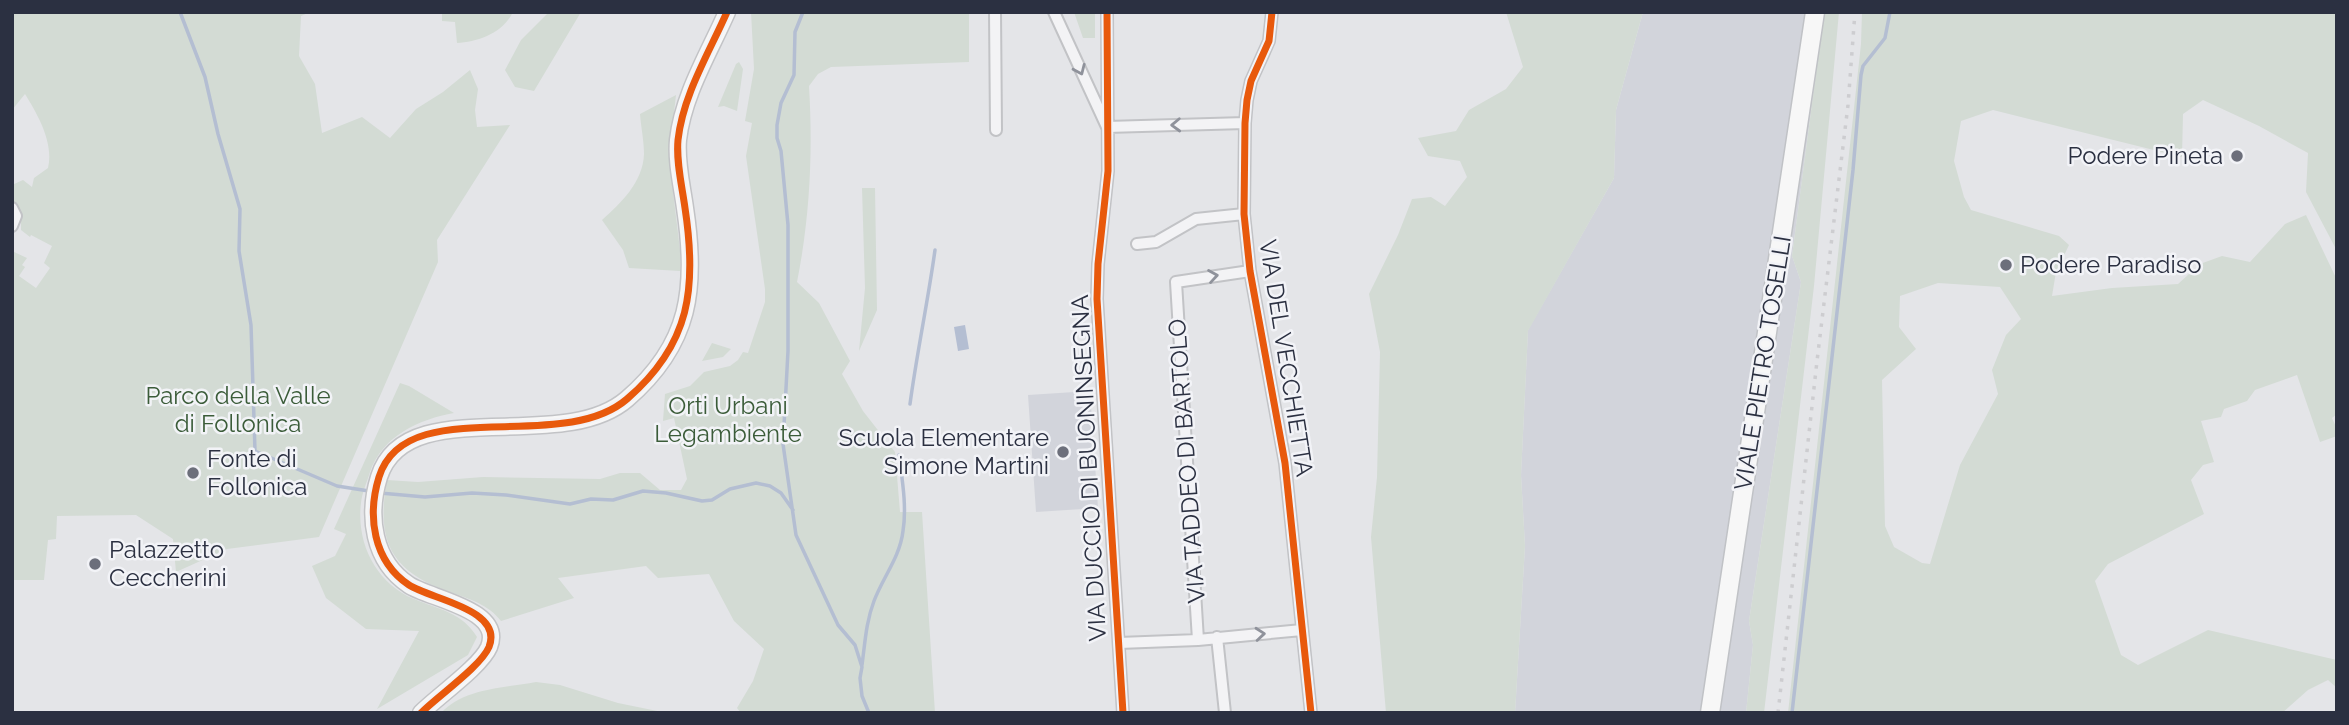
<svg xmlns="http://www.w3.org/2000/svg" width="2349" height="725" font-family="Raleway,sans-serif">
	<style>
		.built { fill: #d2d4db }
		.green { fill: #d3dbd4; fill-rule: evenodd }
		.water { fill: #b4bed2 }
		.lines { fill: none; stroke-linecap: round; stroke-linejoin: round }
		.stream { stroke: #b4bed2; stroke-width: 3.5 }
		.street-casing { stroke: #c2c3c6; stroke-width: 14 }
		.secondary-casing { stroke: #c2c3c6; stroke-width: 19 }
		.primary-casing { stroke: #c0c2c6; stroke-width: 21 }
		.street { stroke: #f3f3f5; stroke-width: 10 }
		.secondary { stroke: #f7f7f7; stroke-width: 16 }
		.primary { stroke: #f7f7f7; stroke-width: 18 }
		.rail { stroke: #cdcdd0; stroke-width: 3.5; stroke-dasharray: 3.5 7; stroke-linecap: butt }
		.cycleway-casing { stroke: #f2f3f7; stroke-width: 11 }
		.cycleway { stroke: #e8590c; stroke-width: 7 }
		.oneway { stroke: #8f929b }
		.poi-dot { fill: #6c6f7b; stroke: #f2f3f7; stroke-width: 2.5 }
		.labels { text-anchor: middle; stroke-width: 5; stroke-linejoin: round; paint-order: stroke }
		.poi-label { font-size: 24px; fill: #2b3041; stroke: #f2f3f7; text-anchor: start }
		.street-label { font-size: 24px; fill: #2b3041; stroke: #f2f3f7 }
		.park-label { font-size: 24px; fill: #3b5c39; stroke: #f2f3f7 }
	</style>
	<rect width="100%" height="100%" fill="#e4e5e8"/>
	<path class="built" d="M 1643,12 L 1824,12 L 1792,256 L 1801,282 L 1749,621 L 1753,645 L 1746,713 L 1515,713 L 1525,546 L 1521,475 L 1528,330 L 1614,178 L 1616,110 Z
		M 1090,391 L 1098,508 L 1036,512 L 1028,395 Z"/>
	<path class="green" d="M 12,12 L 310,12 L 301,16 L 299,56 L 315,84 L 322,133 L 362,117 L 390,138 L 416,109 L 443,92 L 470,70 L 478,89 L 475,110 L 477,127 L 510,125 L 437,240 L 438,262 L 319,537 L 227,549 L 176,572 L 173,539 L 136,515 L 57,516 L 56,539 L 48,540 L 44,580 L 12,580 L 12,251 L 27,258 L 22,265 L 25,267 L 19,276 L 36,288 L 50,268 L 44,263 L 52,246 L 31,235 L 30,237 L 21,230 L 21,215 L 12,202 L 12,185 L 23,180 L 32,187 L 34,178 L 48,168 C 54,143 38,115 25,94 L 12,110 Z
		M 442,12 L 513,12 C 503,33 478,42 457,43 L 455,22 L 442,21 Z
		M 549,12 L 581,12 L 534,91 L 515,87 L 505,70 L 521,40 Z
		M 751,12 L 969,12 L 969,62 L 831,67 L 818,74 L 809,86 C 813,152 810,217 797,282 L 819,303 L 850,361 L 842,374 L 863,411 L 895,452 L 900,512 L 922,512 L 935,713 L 741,713 L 737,708 L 753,681 L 764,649 L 734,621 L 709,574 L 658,578 L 646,566 L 558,578 L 574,598 L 501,621 C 488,604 469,599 450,592 C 390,571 376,541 387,480 L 418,482 L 483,477 L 600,479 L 620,473 L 640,473 L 660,490 L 681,490 L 687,479 L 674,418 L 663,421 L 665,394 L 690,386 L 704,372 L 730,366 L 738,360 L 743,352 L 748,353 L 765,302 L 765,289 L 746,156 L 752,123 L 745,121 L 754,69 Z
		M 1074,12 L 1095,12 L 1095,38 L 1083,38 Z
		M 1506,12 L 1643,12 L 1616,110 L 1614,178 L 1528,331 L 1521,475 L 1525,546 L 1515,713 L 1386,713 L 1371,537 L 1377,477 L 1380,352 L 1369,294 L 1398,235 L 1412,199 L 1431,197 L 1445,206 L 1467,177 L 1460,161 L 1428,156 L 1418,138 L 1456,131 L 1469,110 L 1506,89 L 1523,67 Z
		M 1824,12 L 1839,12 L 1814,286 L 1764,713 L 1746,713 L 1753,645 L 1749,621 L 1801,282 L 1792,256 Z
		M 1862,12 L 2337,12 L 2337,251 L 2306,192 L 2308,153 L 2259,126 L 2203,100 L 2183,114 L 2182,157 L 1993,110 L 1961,121 L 1954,161 L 1964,197 L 1971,210 L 2059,236 L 2069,245 L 2056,272 L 2052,296 L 2112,288 L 2178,284 L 2200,264 L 2222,256 L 2250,262 L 2285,224 L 2306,215 L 2337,280 L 2337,414 L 2332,418 L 2337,429 L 2337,436 L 2320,442 L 2297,375 L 2255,390 L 2247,401 L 2224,409 L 2221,417 L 2201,421 L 2214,462 L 2203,465 L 2191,480 L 2204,514 L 2108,564 L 2095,581 L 2121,655 L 2138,665 L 2208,630 L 2337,660 L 2337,688 L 2328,680 L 2308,690 L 2282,713 L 1788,713 L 1861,44 ZM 1938,283 L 2000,287 L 2021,319 L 2006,335 L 1992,370 L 1998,394 L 1960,465 L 1930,564 L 1922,563 L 1894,547 L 1885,526 L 1882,380 L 1916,349 L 1899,327 L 1900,296 Z
		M 739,62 L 743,69 L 737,111 L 724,106 L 718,107 L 736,64 Z
		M 676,95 L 669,158 L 680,250 L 680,271 L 629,268 L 623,250 L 602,220 C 621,203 643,182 644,154 C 644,141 641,127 640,114 Z
		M 862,188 L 875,188 L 877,310 L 859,351 L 865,288 Z
		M 712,343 L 731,349 L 723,357 L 702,361 Z
		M 400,383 L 409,386 L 454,413 C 420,419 382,436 370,472 C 367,482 362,493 361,503 C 356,543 376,583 414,599 C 438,609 463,613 477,637 L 468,655 L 377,709 L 419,631 L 366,629 L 326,598 L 312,566 L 335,556 L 346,534 L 334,529 Z
		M 536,682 L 560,685 L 618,703 L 667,713 L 441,713 C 464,688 504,688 536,682 Z"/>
	<path class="water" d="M 965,325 L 969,349 L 958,351 L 954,327 Z"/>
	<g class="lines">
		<path class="stream" d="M 180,12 L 205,77 L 218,134 L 240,209 L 239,251 L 251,325 L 255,451 L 337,486 L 369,491
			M 803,12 L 795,32 L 794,75 L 781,103 L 777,125 L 777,138 L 781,151 L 788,225 L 788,351 L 783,444 L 796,535 L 838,625 L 855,645 L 862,667 L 860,678 L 862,696 L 869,713
			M 910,404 C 917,352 928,301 935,250
			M 380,493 L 425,497 L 472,493 L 506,495 L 570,504 L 591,499 L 613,500 L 643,491 L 666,493 L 702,501 L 712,500 L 730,489 L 756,483 L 770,486 L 781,493 L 793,510
			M 862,665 C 865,643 866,622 874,601 C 883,577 900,557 903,531 C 907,506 902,479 899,455
			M 1792,713 L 1853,170 L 1861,75 L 1863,66 L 1885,38 L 1890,12"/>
		<defs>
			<path id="street" d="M 995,12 L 996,130
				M 1054,12 L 1107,127
				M 1107,12 L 1108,171 L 1098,264 L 1097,299 L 1123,713
				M 1272,12 L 1269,41 L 1251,81 L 1247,100 L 1245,123 L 1244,214 L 1250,271 L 1285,463 L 1311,713
				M 1107,127 L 1245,123
				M 12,208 L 16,216 L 12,226
				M 1137,244 L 1156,242 L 1196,219 L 1244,214
				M 1217,637 L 1225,713
				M 1198,640 L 1176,282 L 1250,271
				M 1119,643 L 1198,640 L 1302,630"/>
			<path id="secondary" d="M 421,713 C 438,696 481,666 489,647 C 504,609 430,599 409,585 C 373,561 367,516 379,477 C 406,391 561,456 627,399 C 691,344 697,287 685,208 C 682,186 676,162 678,140 C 683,95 709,53 727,12"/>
			<path id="primary" d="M 1710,713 L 1815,12"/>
		</defs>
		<use href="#street" class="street-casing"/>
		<use href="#secondary" class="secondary-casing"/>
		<use href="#primary" class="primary-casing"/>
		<use href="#street" class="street"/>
		<use href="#secondary" class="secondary"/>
		<use href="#primary" class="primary"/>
		<path class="rail" d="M 1778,713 L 1817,361 L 1848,105 L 1855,12"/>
		<defs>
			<path id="cycleway" d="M 1107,12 L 1108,171 L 1098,264 L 1097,299 L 1123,713
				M 1272,12 L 1269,41 L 1251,81 L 1247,100 L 1245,123 L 1244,214 L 1250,271 L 1285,463 L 1311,713
				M 421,713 C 438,696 481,666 489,647 C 504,609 430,599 409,585 C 373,561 367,516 379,477 C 406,391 561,456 627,399 C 691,344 697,287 685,208 C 682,186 676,162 678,140 C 683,95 709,53 727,12"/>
		</defs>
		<use href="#cycleway" class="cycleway-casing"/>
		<use href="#cycleway" class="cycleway"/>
	</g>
	<defs><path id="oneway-chevron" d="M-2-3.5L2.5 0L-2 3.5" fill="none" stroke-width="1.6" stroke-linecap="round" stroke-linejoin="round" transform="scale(1.75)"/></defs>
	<g class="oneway">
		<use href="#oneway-chevron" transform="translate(1080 70) rotate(66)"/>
		<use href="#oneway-chevron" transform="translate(1176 125) rotate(178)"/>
		<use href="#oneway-chevron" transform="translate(1213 276) rotate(-9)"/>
		<use href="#oneway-chevron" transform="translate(1260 634) rotate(-5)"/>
	</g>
	<g class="poi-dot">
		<circle cx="2237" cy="156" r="7"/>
		<circle cx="2006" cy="265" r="7"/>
		<circle cx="1063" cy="452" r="7"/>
		<circle cx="193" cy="473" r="7"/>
		<circle cx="95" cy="564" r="7"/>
	</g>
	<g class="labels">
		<g class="poi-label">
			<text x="2223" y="164" text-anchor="end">Podere Pineta</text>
			<text x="2020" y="273">Podere Paradiso</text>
			<text x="1049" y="446" text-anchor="end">Scuola Elementare<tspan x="1049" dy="28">Simone Martini</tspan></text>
			<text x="207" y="467">Fonte di<tspan x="207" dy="28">Follonica</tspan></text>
			<text x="109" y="558">Palazzetto<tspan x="109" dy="28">Ceccherini</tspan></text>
		</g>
		<g class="street-label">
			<text transform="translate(1286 358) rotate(81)" y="8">VIA DEL VECCHIETTA</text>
			<text transform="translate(1763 363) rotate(-81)" y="8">VIALE PIETRO TOSELLI</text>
			<text transform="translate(1187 461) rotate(-94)" y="8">VIA TADDEO DI BARTOLO</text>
			<text transform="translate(1089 468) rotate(-93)" y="8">VIA DUCCIO DI BUONINSEGNA</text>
		</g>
		<g class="park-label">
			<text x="238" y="404">Parco della Valle<tspan x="238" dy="28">di Follonica</tspan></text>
			<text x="728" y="414">Orti Urbani<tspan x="728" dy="28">Legambiente</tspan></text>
		</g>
	</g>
	<rect width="2349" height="725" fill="none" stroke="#2b3041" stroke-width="28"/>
</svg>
